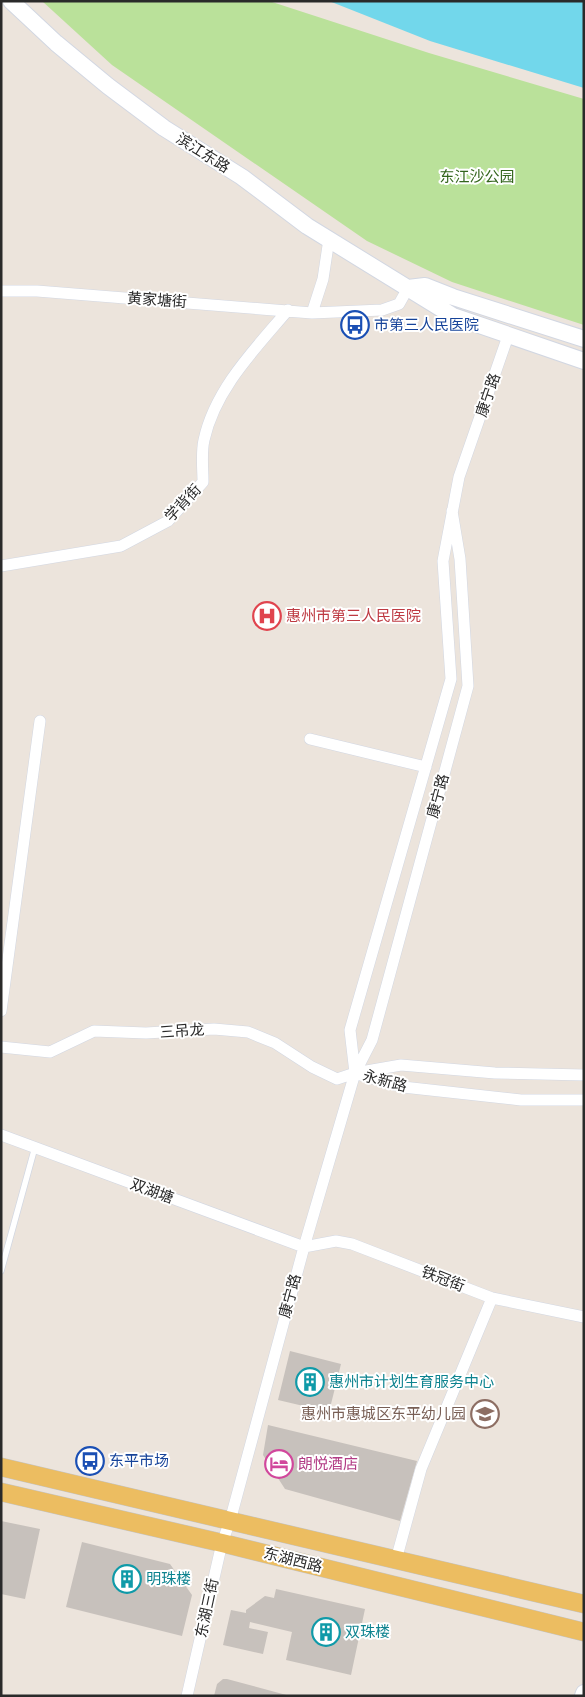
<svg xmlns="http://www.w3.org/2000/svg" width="585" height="1697" font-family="'Space Grotesk','Noto Sans SC',sans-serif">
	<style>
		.green { fill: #bae19a }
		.water { fill: #72d7eb }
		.building { fill: #c7c1bc }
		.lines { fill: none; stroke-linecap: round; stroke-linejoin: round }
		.lane-casing { stroke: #d2d7e2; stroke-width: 7 }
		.street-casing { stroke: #d2d7e2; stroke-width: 12 }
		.secondary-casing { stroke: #d2d7e2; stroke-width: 18 }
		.primary-casing { stroke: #c3c3c3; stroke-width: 19 }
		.lane { stroke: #fff; stroke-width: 5.5 }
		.street { stroke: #fff; stroke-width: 11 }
		.secondary { stroke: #fff; stroke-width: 16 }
		.primary { stroke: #ecbd61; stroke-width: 18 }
		.labels { text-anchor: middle; stroke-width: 4; stroke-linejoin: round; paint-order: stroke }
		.street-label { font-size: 15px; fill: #2a2a2a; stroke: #fff }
		.park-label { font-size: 15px; fill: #33651c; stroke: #fff }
		.transit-label { font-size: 15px; fill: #164399; stroke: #fff; text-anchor: start }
		.health-label { font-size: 15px; fill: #be3a42; stroke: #fff; text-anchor: start }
		.culture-label { font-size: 15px; fill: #0d838f; stroke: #fff; text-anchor: start }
		.education-label { font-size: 15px; fill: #785e54; stroke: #fff; text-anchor: end }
		.hotel-label { font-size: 15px; fill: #b23c85; stroke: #fff; text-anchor: start }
	</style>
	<rect width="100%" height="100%" fill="#ece4dc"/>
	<path class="green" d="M 42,1 L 269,1 L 429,53 L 584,99 L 584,325 L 452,282 L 367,241 L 112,65 Z"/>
	<path class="water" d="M 329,1 L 584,1 L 584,88 L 430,41 Z"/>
	<path class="building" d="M 290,1351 L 341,1364 L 329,1412 L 278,1400 Z
		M 268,1425 L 417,1461 L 400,1521 L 285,1489 L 263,1455 Z
		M 1,1521 L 40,1529 L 25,1599 L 1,1594 Z
		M 82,1542 L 170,1564 L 192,1595 L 182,1636 L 66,1607 Z
		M 276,1589 L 365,1609 L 351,1675 L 286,1660 L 292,1632 L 250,1622 L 249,1628 L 268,1632 L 263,1654 L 223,1645 L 231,1610 L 246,1613 L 246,1610 L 265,1596 L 274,1598 Z
		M 223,1679 L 227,1679 L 290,1696 L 214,1696 L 217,1684 Z"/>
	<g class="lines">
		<defs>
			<path id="lane" d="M 1,1271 L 35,1147"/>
			<path id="street" d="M 1,291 L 37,291 L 312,313 L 382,310 L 399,304 L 408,288
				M 312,313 L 323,279 L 329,239
				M 1,566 L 121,546 L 168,521 L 203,482 C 203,469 201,453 204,440 C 215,389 255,349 288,310
				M 310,739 L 426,767
				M 1,1011 L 40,721
				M 1,1047 L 50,1052 L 94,1031 L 146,1033 L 214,1029 L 248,1032 L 275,1043 L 312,1067 L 337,1079 L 355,1073 L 401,1065 L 495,1073 L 584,1075
				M 355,1073 L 350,1030 L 451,679 L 443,561 L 459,477 L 508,336
				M 357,1074 L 403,1087 L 521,1100 L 584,1100
				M 1,1135 L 304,1247 L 336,1241 L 352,1244 L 492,1298 L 584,1317
				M 396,1560 L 421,1469 L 492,1298
				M 187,1696 L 222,1543 L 230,1521 L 304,1247 L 355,1073 L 372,1040 L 468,686 L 460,559 L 452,511"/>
			<path id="secondary" d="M 11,1 L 56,43 L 108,86 L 164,128 L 242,177 L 307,226 L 453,316 L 584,361
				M 408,288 L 425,286 L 453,297 L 584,339
				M 583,1696 L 584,1693"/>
			<path id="primary" d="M 1,1467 L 584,1604
				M 1,1492 L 222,1543 L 584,1632"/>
		</defs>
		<use href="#lane" class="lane-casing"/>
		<use href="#street" class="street-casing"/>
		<use href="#secondary" class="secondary-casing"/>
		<use href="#primary" class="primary-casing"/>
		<use href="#lane" class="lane"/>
		<use href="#street" class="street"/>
		<use href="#secondary" class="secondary"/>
		<use href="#primary" class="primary"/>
	</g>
	<defs>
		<symbol id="bus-ring" viewBox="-11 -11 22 22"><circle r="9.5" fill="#fff" stroke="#1a4fb4" stroke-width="1.5"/><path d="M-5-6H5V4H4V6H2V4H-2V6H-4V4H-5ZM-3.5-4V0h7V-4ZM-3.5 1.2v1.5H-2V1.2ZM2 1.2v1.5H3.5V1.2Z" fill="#1a4fb4"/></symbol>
		<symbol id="hospital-ring" viewBox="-11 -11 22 22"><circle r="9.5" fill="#fff" stroke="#e0444e" stroke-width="1.5"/><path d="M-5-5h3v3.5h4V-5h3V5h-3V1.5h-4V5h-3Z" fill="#e0444e"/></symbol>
		<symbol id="building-ring" viewBox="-11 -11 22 22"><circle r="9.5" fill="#fff" stroke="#0f9aa8" stroke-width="1.5"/><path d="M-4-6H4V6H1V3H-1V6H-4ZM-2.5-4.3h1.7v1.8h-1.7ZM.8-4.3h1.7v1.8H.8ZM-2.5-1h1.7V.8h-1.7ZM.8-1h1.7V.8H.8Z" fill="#0f9aa8"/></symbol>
		<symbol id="school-ring" viewBox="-11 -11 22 22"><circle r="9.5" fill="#fff" stroke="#8d6e63" stroke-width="1.5"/><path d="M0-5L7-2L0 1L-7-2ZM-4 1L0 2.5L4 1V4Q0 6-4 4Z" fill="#8d6e63"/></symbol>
		<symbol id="hotel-ring" viewBox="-11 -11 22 22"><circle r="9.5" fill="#fff" stroke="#d1479c" stroke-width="1.5"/><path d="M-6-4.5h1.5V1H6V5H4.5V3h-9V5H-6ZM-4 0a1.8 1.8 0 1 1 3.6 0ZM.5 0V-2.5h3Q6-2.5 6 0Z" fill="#d1479c"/></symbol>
	</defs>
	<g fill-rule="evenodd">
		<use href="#bus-ring" x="339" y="309" width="32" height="32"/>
		<use href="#hospital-ring" x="251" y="600" width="32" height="32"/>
		<use href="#building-ring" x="294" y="1366" width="32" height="32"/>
		<use href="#school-ring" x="469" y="1398" width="32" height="32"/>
		<use href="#bus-ring" x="74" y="1445" width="32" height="32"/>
		<use href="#hotel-ring" x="263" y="1448" width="32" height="32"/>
		<use href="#building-ring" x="111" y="1563" width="32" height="32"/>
		<use href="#building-ring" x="310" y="1616" width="32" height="32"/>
	</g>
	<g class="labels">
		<g class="street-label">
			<text transform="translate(203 153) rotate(32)" y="5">滨江东路</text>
			<text transform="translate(157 300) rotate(4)" y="5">黄家塘街</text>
			<text transform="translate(488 395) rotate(-71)" y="5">康宁路</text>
			<text transform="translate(183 503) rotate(-47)" y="5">学背街</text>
			<text transform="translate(438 796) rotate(-75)" y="5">康宁路</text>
			<text transform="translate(182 1031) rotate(-4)" y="5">三吊龙</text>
			<text transform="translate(385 1081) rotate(15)" y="5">永新路</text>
			<text transform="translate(152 1191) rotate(20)" y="5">双湖塘</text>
			<text transform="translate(443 1279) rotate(21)" y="5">铁冠街</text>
			<text transform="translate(290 1296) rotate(-75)" y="5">康宁路</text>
			<text transform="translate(293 1560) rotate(14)" y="5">东湖西路</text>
			<text transform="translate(207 1608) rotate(-78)" y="5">东湖三街</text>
		</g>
		<g class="park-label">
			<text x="477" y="182">东江沙公园</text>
		</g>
		<g class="transit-label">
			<text x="374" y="330">市第三人民医院</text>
			<text x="109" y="1466">东平市场</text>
		</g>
		<g class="health-label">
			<text x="286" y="621">惠州市第三人民医院</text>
		</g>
		<g class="culture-label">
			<text x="329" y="1387">惠州市计划生育服务中心</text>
			<text x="146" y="1584">明珠楼</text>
			<text x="345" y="1637">双珠楼</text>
		</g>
		<g class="education-label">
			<text x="466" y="1419">惠州市惠城区东平幼儿园</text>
		</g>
		<g class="hotel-label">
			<text x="298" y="1469">朗悦酒店</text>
		</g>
	</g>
	<rect width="585" height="1697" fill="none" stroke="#2a2a2a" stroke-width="5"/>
</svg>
